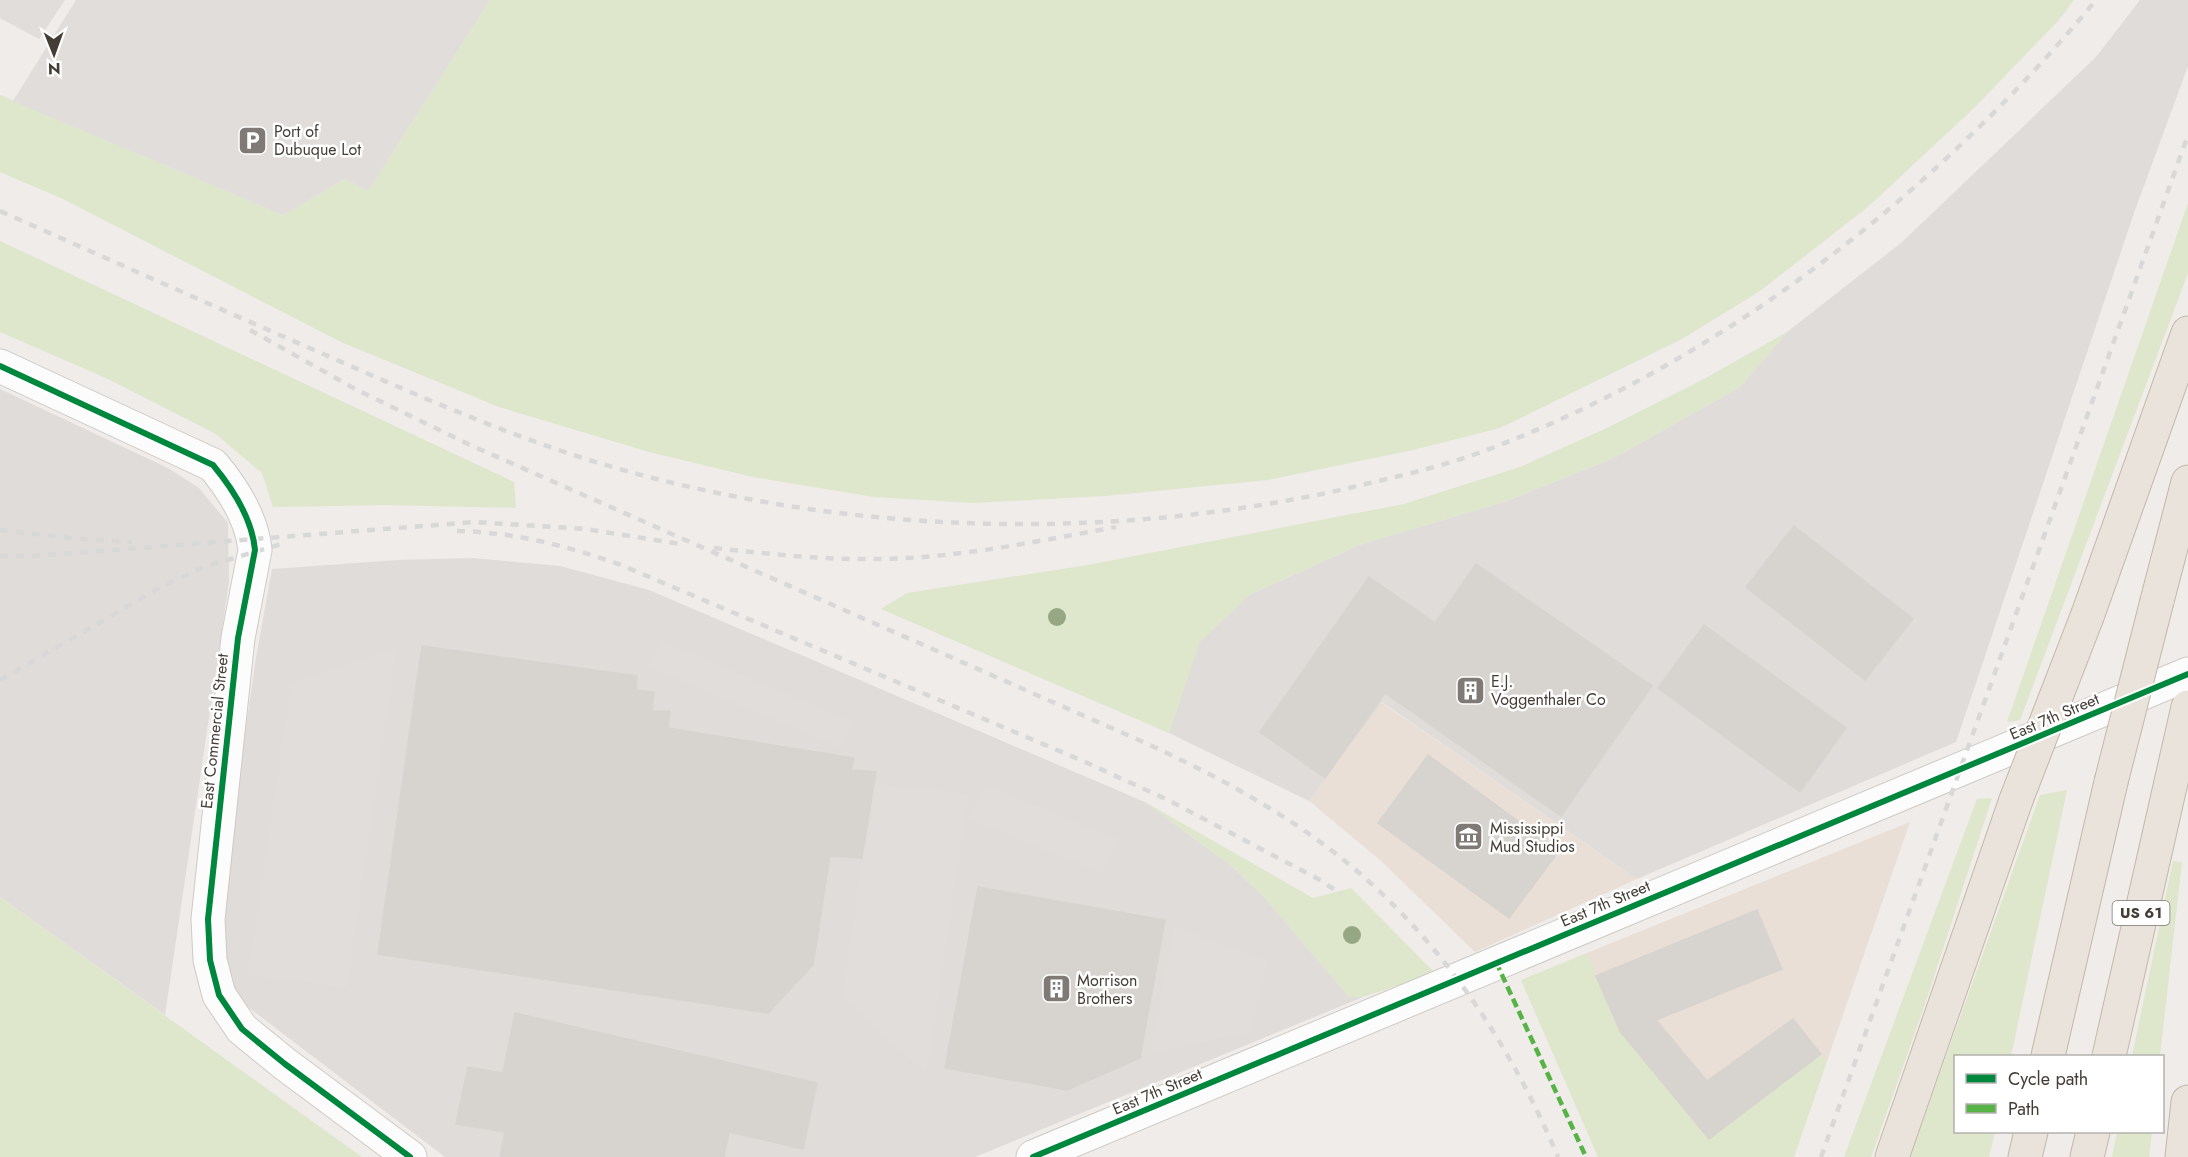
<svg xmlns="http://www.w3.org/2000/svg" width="2188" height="1157" font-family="Jost,sans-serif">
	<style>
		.commercial { fill: #e9dfd6 }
		.industrial { fill: #e0dcd9 }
		.green { fill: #dee6cb }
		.parking { fill: #e0ddda }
		.building { fill: #d7d4d0; stroke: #d7d3cf; stroke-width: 1.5 }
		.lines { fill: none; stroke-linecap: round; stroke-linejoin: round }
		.street-casing { stroke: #cdcac7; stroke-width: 35 }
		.highway-casing { stroke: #c4b7a8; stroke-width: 35 }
		.street { stroke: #fdfcfc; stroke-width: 33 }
		.highway { stroke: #e9e3db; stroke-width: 33 }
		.rail { stroke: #d9d8d8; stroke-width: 4.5; stroke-dasharray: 8 8; stroke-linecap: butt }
		.highway-bridge-casing { stroke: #c4b7a8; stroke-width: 35; stroke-linecap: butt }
		.highway-bridge { stroke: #e9e3db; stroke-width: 33 }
		.quiet { stroke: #57b346; stroke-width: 4.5; stroke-dasharray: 9 4.5; stroke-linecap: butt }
		.cycleway-casing { stroke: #fff; stroke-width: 10 }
		.cycleway { stroke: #00873e; stroke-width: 6 }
		.tree { fill: #96a783 }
		.labels { text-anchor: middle; stroke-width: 5; stroke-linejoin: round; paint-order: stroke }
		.shield { fill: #fff; stroke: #7b7772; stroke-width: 1.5 }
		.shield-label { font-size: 15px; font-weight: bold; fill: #433d36 }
		.poi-label { font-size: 16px; fill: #433d36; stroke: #fff; text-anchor: start }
		.street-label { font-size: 16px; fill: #433d36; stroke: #fff }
	</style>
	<rect width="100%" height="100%" fill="#efece9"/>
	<path class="commercial" d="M 1381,702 L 1637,879 L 1475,952 L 1380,860 L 1309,801 Z
		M 1910,822 L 1826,1064 L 1792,1019 L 1707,1081 L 1656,1020 L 1781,969 L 1757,910 L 1596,976 L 1587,953 Z"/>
	<path class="industrial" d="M 2140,0 L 2188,0 L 2188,66 L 2134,213 L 1956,742 L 1637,879 L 1382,702 L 1309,801 L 1169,733 L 1200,641 L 1249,595 L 1362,544 L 1504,502 L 1614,458 L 1740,387 L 1787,332 L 1901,243 L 2096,57 Z
		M 0,389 L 168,468 L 199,488 L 228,523 L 229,582 L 165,1015 L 0,897 Z
		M 473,558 L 560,566 L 649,590 L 1145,802 L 1234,868 L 1266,899 L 1349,997 L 1363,997 L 975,1157 L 445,1157 L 248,1007 L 230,986 L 222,961 L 233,816 L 256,658 L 272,569 L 398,560 Z"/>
	<path class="green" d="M 490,0 L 2074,0 L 2058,21 L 1975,107 L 1869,206 L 1760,291 L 1682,339 L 1500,428 L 1413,450 L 1268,480 L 1105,496 L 973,503 L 874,497 L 753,477 L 649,452 L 499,407 L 341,342 L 61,198 L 0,172 L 0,95 L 283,215 L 345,179 L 368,191 Z
		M 2188,203 L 2188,273 L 2020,720 L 2007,722 Z
		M 0,241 L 514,482 L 516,508 L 387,505 L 273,507 L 262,473 L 216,434 L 108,379 L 0,332 Z
		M 1787,332 L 1740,387 L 1614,458 L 1504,502 L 1362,544 L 1249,595 L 1200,642 L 1169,733 L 881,609 L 907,593 L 1088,565 L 1404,504 L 1520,467 L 1607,428 L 1704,379 Z
		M 2067,790 L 2011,1056 L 1956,1056 L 1956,1132 L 1995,1132 L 1989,1157 L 1910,1157 L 2040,795 Z
		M 1992,798 L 1925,1004 L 1871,1157 L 1844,1157 L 1977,799 Z
		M 1145,802 L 1313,898 L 1351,888 L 1435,973 L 1363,997 L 1349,997 L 1266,899 L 1234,868 Z
		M 2173,861 L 2182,862 L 2160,1056 L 2132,1056 Z
		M 0,897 L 25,915 L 362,1157 L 0,1157 Z
		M 1587,953 L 1620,1031 L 1709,1139 L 1821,1054 L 1826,1064 L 1794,1157 L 1598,1157 L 1521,980 Z
		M 2117,1132 L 2152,1132 L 2149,1157 L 2112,1157 Z"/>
	<path class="parking" d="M 0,0 L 65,0 L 39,39 L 0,18 Z
		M 76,0 L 490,0 L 368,191 L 345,179 L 283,215 L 13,101 Z
		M 661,640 L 853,722 L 841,748 L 650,668 Z
		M 397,648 L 347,988 L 248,975 L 291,683 Z
		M 874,783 L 969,794 L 927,1075 L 842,996 Z
		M 984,784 L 1118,839 L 1103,874 L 969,819 Z
		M 1174,926 L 1268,961 L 1251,1032 L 1150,1054 Z"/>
	<path class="building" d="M 1794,526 L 1913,619 L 1865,680 L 1746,587 Z
		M 1476,564 L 1652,686 L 1561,816 L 1385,693 L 1325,778 L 1260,732 L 1369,577 L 1435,623 Z
		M 1704,625 L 1846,728 L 1800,792 L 1658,688 Z
		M 422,646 L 637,676 L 636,690 L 654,692 L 652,711 L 670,711 L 668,728 L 854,758 L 851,770 L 876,772 L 862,858 L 830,856 L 813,965 L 768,1013 L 378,954 Z
		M 1428,755 L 1559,851 L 1509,918 L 1378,823 Z
		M 978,887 L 1165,920 L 1140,1058 L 1067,1090 L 945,1068 Z
		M 1757,910 L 1782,969 L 1656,1020 L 1707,1081 L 1793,1019 L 1821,1054 L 1709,1139 L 1620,1031 L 1596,976 Z
		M 515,1013 L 817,1083 L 803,1149 L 729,1132 L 724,1157 L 500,1157 L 505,1132 L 456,1124 L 468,1067 L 503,1073 Z"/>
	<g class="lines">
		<defs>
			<path id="street" d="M 0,366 L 213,465 C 233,489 252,518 255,550 L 238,638 L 208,919 L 210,960 L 219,995 L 242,1029 L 285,1064 L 410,1157
				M 1033,1157 L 2188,674"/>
			<path id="highway" d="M 2157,601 L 2188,482
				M 2088,614 L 2188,333
				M 2048,1056 L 2111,782
				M 2109,1056 L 2188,707
				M 1892,1157 L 2016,800
				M 2025,1157 L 2031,1132
				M 2087,1157 L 2093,1132
				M 2182,1157 L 2188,1102"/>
		</defs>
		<use href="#street" class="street-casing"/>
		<use href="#highway" class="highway-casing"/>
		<use href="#street" class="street"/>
		<use href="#highway" class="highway"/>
		<path class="rail" d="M 0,211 C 110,260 220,309 330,357 C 437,404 543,451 657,479 C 882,536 1123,539 1349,488 C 1390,478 1433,469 1473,455 C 1714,368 1934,196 2096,0
			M 250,330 L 357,390 L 468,444 L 1150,745 C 1206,771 1261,800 1312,836 C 1424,915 1505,1031 1558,1157
			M 0,530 L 69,538 L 132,542
			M 457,531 C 514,532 568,546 621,565 L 1083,761 L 1168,800 L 1320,880 L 1341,894
			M 714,548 C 769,554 824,560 879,559 C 959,558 1038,541 1116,527
			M 0,556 L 35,556 L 475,522 L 585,529 L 681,544
			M 0,680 L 163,586 L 207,566 L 285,543
			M 1821,1157 L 2188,135"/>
		<defs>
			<path id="highway-bridge" d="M 2111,782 L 2157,601
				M 2016,800 L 2088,614"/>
		</defs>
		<use href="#highway-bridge" class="highway-bridge-casing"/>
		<use href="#highway-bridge" class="highway-bridge"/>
		<path class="quiet" d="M 1496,962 L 1586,1157"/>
		<defs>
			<path id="cycleway" d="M 0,366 L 213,465 C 233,489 252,518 255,550 L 238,638 L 208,919 L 210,960 L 219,995 L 242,1029 L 285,1064 L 410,1157
				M 1033,1157 L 2188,674"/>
		</defs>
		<use href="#cycleway" class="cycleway-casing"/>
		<use href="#cycleway" class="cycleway"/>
	</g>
	<g class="tree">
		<circle cx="1057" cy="617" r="9"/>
		<circle cx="1352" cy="935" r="9"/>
	</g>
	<defs>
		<symbol id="parking-square" viewBox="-11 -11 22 22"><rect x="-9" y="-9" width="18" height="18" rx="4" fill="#7f7a75" stroke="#fff"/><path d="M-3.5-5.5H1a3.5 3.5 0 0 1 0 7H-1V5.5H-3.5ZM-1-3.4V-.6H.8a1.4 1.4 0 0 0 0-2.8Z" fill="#fff"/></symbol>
		<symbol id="building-square" viewBox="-11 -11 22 22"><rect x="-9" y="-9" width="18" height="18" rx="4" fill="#7f7a75" stroke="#fff"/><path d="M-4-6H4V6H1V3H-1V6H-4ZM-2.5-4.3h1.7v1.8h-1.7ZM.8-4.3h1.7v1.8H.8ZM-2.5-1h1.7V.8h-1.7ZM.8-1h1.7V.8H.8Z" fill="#fff"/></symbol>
		<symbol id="museum-square" viewBox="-11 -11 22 22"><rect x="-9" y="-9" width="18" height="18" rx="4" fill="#7f7a75" stroke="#fff"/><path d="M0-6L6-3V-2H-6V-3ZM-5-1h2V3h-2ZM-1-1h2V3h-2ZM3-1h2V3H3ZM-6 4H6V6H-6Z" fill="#fff"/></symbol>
	</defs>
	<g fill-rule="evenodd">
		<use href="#parking-square" x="236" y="124" width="33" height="33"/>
		<use href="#building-square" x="1454" y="674" width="33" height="33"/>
		<use href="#museum-square" x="1452" y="820" width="33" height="33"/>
		<use href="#building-square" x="1040" y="972" width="33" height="33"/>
	</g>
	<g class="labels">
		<rect class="shield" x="2112.5" y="901" width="57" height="24" rx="4.5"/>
		<g class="shield-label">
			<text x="2141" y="918">US 61</text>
		</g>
		<g class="poi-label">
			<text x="274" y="137">Port of<tspan x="274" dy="18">Dubuque Lot</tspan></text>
			<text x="1491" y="687">E.J.<tspan x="1491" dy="18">Voggenthaler Co</tspan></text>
			<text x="1490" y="834">Mississippi<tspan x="1490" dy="18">Mud Studios</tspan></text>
			<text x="1077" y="986">Morrison<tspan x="1077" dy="18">Brothers</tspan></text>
		</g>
		<g class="street-label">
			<text transform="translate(2054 716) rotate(-23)" y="6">East 7th Street</text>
			<text transform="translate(214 731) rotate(-84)" y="6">East Commercial Street</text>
			<text transform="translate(1605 903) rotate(-23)" y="6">East 7th Street</text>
			<text transform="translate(1157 1091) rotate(-23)" y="6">East 7th Street</text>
		</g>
	</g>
	<rect x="1954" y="1055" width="210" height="78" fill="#ffffff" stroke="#b4b1af" stroke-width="1.5"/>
	<rect x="1966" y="1074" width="30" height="9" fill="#00873e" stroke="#b4b1af" stroke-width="1.5"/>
	<text x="2008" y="1085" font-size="18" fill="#433d36">Cycle path</text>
	<rect x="1966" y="1104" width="30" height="9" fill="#57b346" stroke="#b4b1af" stroke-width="1.5"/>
	<text x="2008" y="1115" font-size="18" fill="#433d36">Path</text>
	<g transform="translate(54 54) rotate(179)" stroke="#ffffff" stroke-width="4.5" paint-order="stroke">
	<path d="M0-4.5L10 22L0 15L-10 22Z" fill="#433d36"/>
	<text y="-9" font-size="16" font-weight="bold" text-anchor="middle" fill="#433d36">N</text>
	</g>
</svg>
